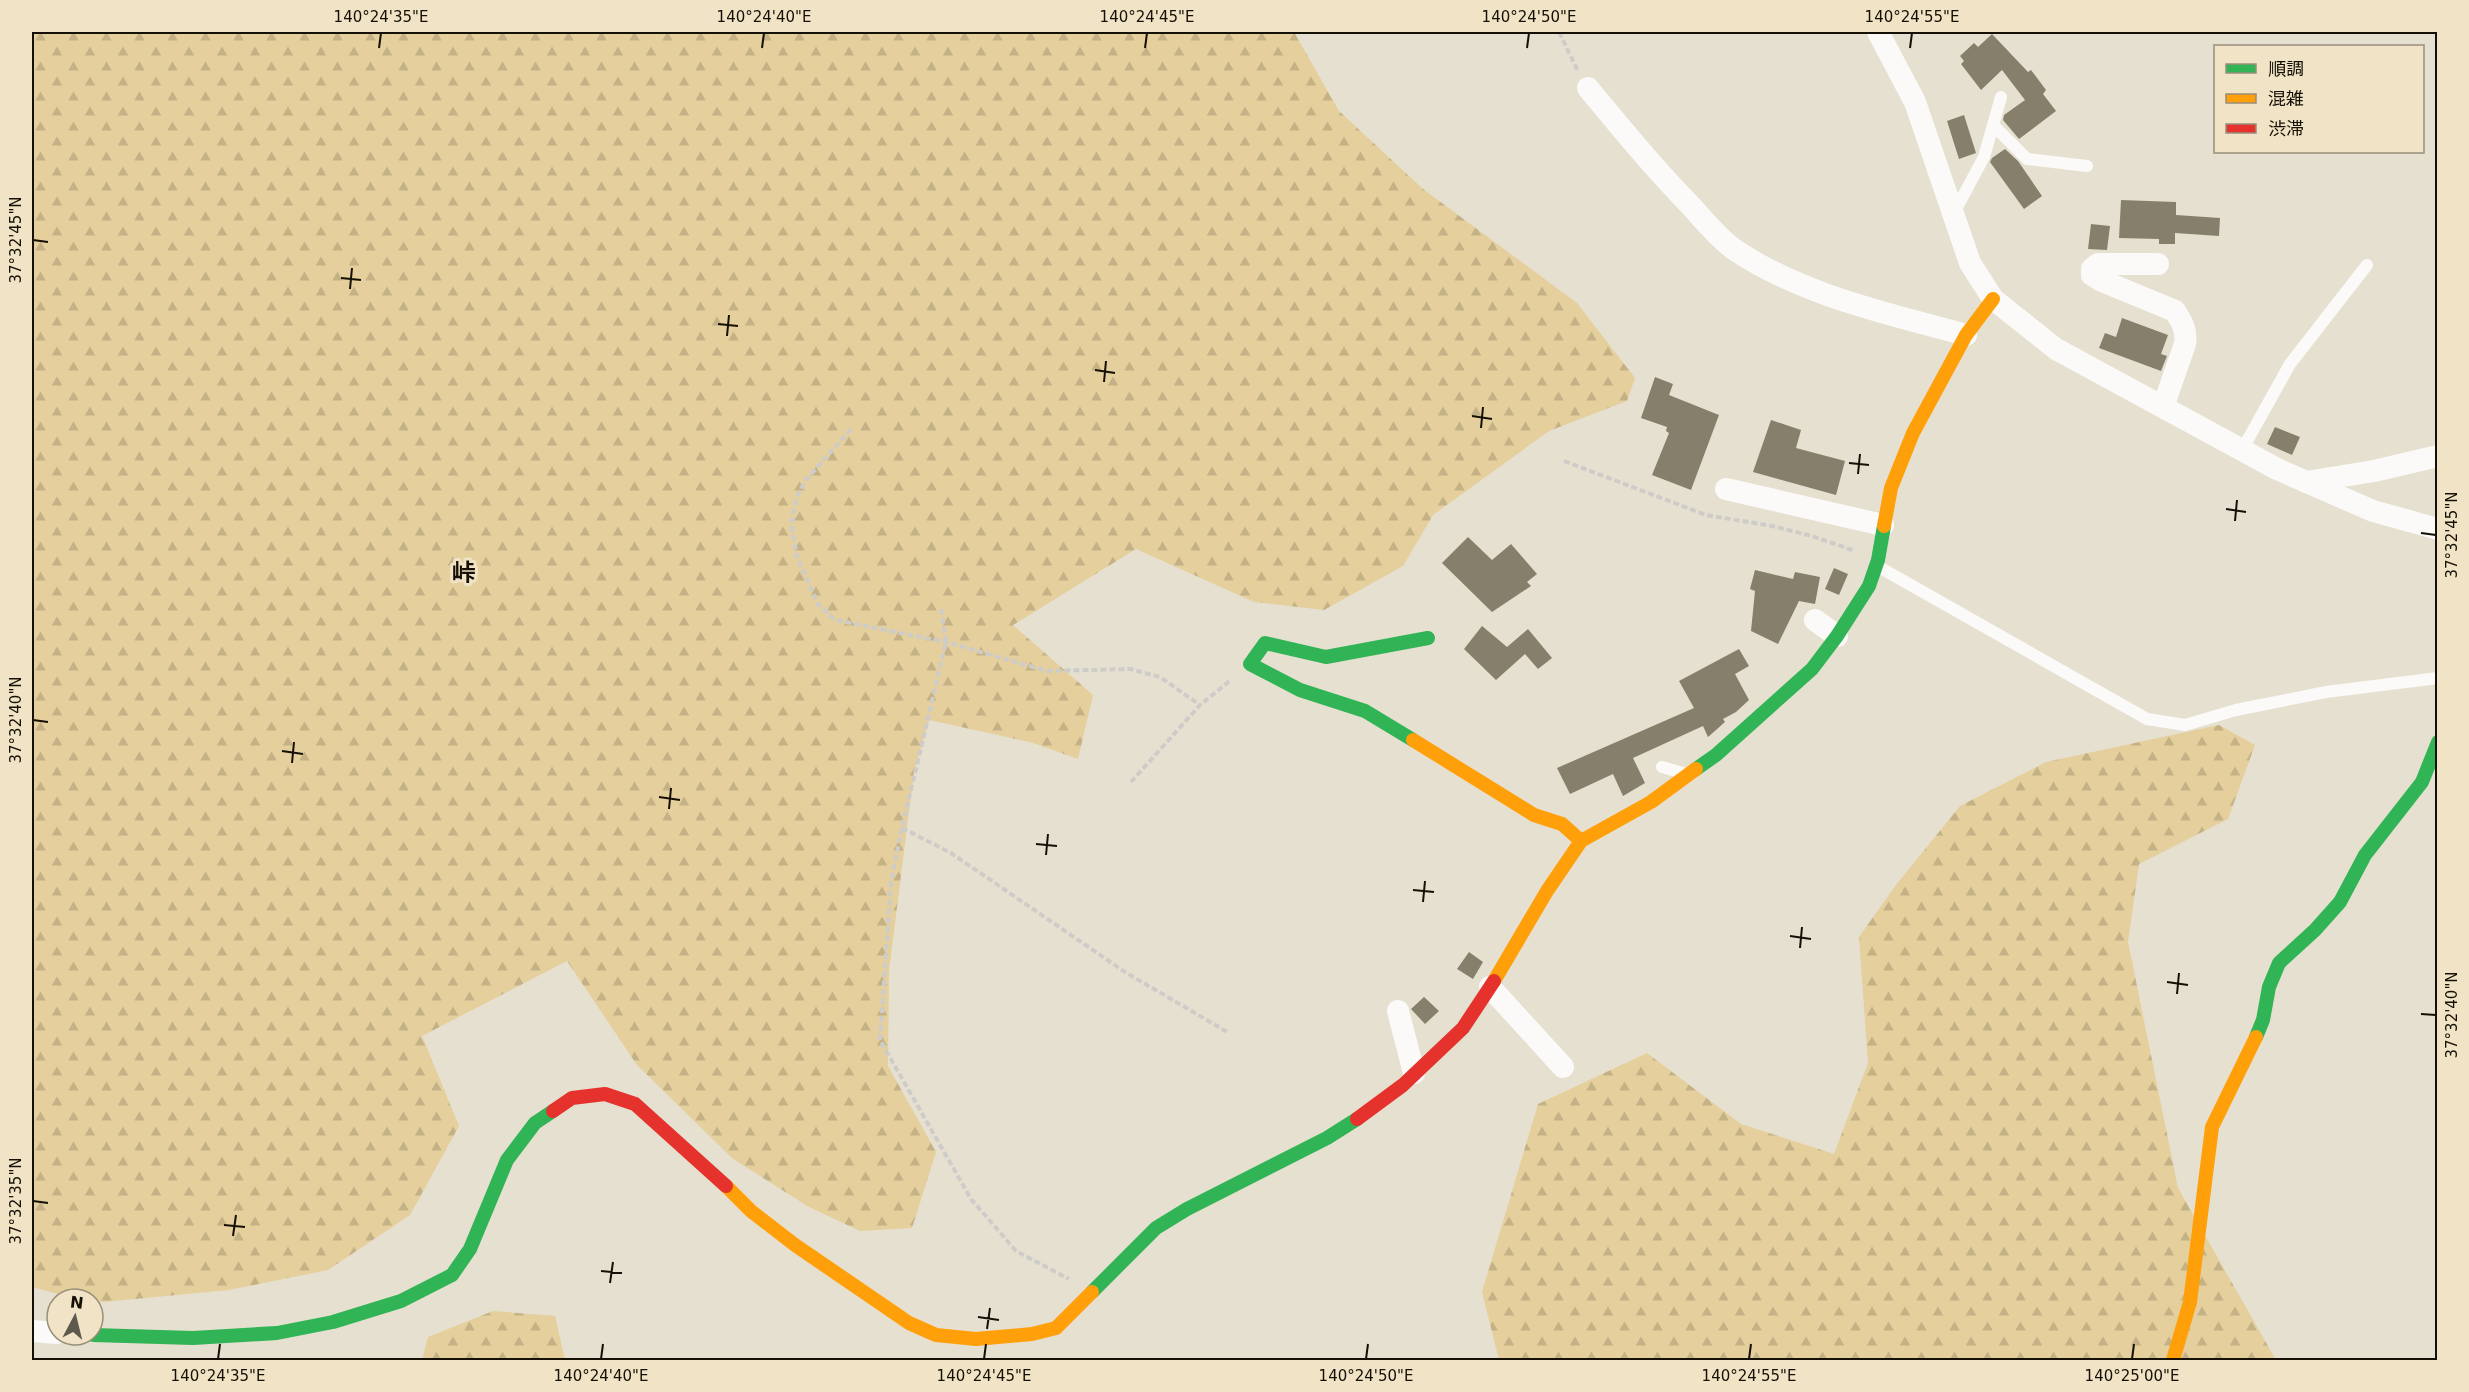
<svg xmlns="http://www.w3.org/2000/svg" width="2469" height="1392" font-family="'DejaVu Sans','Noto Sans JP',sans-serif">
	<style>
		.forest { fill: url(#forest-firs) }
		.building { fill: #857f6c }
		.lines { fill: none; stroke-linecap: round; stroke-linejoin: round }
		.path { stroke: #ceccc8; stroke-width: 4; stroke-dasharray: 6 3; stroke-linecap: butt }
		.lane { stroke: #fbfaf8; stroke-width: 12 }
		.street { stroke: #fbfaf8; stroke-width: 22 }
		.fast { stroke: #30b455; stroke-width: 14 }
		.slow { stroke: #ff9f0a; stroke-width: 14 }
		.jam { stroke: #e5322d; stroke-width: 14 }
		.ticks { fill: none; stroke: #141006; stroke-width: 2 }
		.labels { text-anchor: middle; stroke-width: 6; stroke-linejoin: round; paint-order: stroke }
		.quarter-label { font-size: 24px; font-weight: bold; fill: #141006; stroke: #f0e3c6 }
		.neatline { fill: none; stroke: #141006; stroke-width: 2 }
		.ticks-label { font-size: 15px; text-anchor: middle; fill: #141006 }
	</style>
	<defs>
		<pattern id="forest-firs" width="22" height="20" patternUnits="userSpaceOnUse" patternTransform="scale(1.5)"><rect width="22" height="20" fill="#e5cf9c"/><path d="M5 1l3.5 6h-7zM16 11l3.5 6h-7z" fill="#c4b185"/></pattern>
	</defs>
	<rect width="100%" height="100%" fill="#e6e0d0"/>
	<path class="forest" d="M 32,32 L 1294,32 L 1339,111 L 1423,189 L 1577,303 L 1635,378 L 1627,401 L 1549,431 L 1433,515 L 1403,566 L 1324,610 L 1254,602 L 1136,549 L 1013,625 L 1093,695 L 1078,759 L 1030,742 L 929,720 L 914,772 L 889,971 L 888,1066 L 936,1152 L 912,1228 L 860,1231 L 809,1207 L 733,1159 L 637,1065 L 567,961 L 422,1036 L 459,1126 L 410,1215 L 328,1270 L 229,1290 L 93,1303 L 93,1299 L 77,1299 L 32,1287 Z
		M 2219,725 L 2255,745 L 2228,819 L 2139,864 L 2128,942 L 2178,1188 L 2276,1360 L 1499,1360 L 1482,1292 L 1538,1104 L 1647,1053 L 1741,1124 L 1834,1154 L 1868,1063 L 1859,937 L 1896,885 L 1960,806 L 2046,762 Z
		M 493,1311 L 555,1316 L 565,1360 L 422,1360 L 428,1337 Z"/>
	<path class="building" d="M 1992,34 L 2028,72 L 2031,70 L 2046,90 L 2043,94 L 2056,111 L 2019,139 L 2003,120 L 2004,115 L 2025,100 L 2002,70 L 1981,90 L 1961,64 L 1964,61 L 1960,56 L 1974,43 L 1978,47 Z
		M 1964,115 L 1976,153 L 1959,159 L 1947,121 Z
		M 2005,149 L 2018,161 L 2042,196 L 2024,209 L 1990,162 L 1992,158 Z
		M 2121,200 L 2176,202 L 2176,215 L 2220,218 L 2219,236 L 2175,233 L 2175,244 L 2159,244 L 2159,239 L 2119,238 Z
		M 2091,224 L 2110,226 L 2107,250 L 2088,249 Z
		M 2122,318 L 2168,335 L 2161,354 L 2167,356 L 2161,371 L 2099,348 L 2105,333 L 2116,337 Z
		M 1655,377 L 1673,384 L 1669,395 L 1719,415 L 1691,490 L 1652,475 L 1669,433 L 1666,431 L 1667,427 L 1641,418 Z
		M 1771,420 L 1801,430 L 1796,448 L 1845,461 L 1836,495 L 1753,472 Z
		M 2275,427 L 2300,437 L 2292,455 L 2267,444 Z
		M 1468,537 L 1492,560 L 1511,544 L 1537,574 L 1527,582 L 1531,586 L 1492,612 L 1442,563 Z
		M 1834,568 L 1848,574 L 1839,595 L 1825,589 Z
		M 1755,570 L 1793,579 L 1795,572 L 1820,577 L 1815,604 L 1799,601 L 1778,644 L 1751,631 L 1755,591 L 1750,589 Z
		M 1482,626 L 1507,647 L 1528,629 L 1552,658 L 1538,669 L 1525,654 L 1496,680 L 1464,649 Z
		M 1739,649 L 1749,666 L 1735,674 L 1749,700 L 1736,712 L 1723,719 L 1725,722 L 1708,737 L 1703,726 L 1633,758 L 1645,783 L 1623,796 L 1613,774 L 1570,794 L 1557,768 L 1694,708 L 1679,681 Z
		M 1469,952 L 1483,962 L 1473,979 L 1457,969 Z
		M 1424,997 L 1439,1011 L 1425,1024 L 1411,1009 Z"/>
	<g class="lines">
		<path class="path" d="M 1559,32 L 1578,71
			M 851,429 L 805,481 L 797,497 L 791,524 L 797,557 L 818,604 L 835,620 L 946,642 L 1047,671 L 1130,669 L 1160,677 L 1200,705
			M 1564,461 L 1706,515 L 1772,526 L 1812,536 L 1855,551
			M 941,609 L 946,642 L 902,828 L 891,882 L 880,1040 L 971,1199 L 1016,1251 L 1069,1279
			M 1131,782 L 1200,705 L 1231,680
			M 902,828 L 951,853 L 1125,972 L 1229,1033"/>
		<path class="lane" d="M 1993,125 L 2027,159 L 2087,166
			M 1954,213 L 1984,157 L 2001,97
			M 2242,450 L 2290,364 L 2367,265
			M 1879,567 L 2147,719 L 2185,725 L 2236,710 L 2326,692 L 2438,678
			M 1662,767 L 1683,773"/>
		<path class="street" d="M 1878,32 L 1915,102 L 1970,263 L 1993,299 L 2056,349 L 2277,469 L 2373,511 L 2438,529
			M 1588,88 C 1621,128 1654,168 1690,205 C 1704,220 1718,238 1735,250 C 1804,296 1887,313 1966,335
			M 2158,264 L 2098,264 L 2092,269 L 2092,275 L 2100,280 L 2175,311 C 2182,322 2187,330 2185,344 L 2163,407
			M 2306,482 L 2374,471 L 2438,456
			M 1726,489 L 1883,525
			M 1815,620 L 1837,636
			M 1490,987 L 1563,1067
			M 1398,1011 L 1414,1073
			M 32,1331 L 57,1333"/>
		<path class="fast" d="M 1413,740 L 1365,711 L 1300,690 L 1250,664 L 1265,643 L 1326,657 L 1428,638
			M 1696,769 L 1716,755 L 1812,669 L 1837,636 L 1869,586 L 1878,560 L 1884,526
			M 2256,1037 L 2263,1020 L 2269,987 L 2279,963 L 2315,930 L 2340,902 L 2365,855 L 2422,782 L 2438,742
			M 1092,1292 L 1156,1228 L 1187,1209 L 1327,1138 L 1357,1119
			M 93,1335 L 193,1338 L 277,1333 L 333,1322 L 401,1301 L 452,1275 L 470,1249 L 507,1160 L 535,1123 L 553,1111"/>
		<path class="slow" d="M 1884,526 L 1891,488 L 1913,433 L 1966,335 L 1993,299
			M 1413,740 L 1534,815 L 1562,824 L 1581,841
			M 1494,981 L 1547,891 L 1581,841 L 1651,802 L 1696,769
			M 726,1186 L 751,1211 L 795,1245 L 909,1323 L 936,1335 L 976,1339 L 1032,1334 L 1056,1328 L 1092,1292
			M 2173,1360 L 2190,1302 L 2212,1127 L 2256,1037"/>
		<path class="jam" d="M 553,1111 L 572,1098 L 605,1094 L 635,1104 L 726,1186
			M 1357,1119 L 1403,1085 L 1463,1028 L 1494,981"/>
	</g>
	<path class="ticks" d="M 379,48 L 381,33M 762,48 L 764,33M 1145,48 L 1147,33M 1527,48 L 1529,33M 1910,48 L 1912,33M 33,240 L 48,242M 341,278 L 361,280M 350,289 L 352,268M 718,324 L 738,326M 727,336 L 729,315M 1095,370 L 1115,373M 1104,382 L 1106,361M 1472,416 L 1492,419M 1481,428 L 1483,407M 1849,463 L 1869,465M 1858,474 L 1860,454M 2226,509 L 2246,512M 2235,521 L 2237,500M 2421,533 L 2436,535M 33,720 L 48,722M 282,751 L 303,754M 292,763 L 294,742M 659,797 L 680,800M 669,809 L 671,788M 1036,844 L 1057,846M 1046,855 L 1048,834M 1413,890 L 1434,892M 1423,902 L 1425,881M 1790,936 L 1811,939M 1800,948 L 1802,927M 2167,982 L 2188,985M 2177,994 L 2179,973M 2421,1014 L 2436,1015M 33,1201 L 48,1203M 224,1225 L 245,1227M 233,1236 L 236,1215M 601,1271 L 622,1273M 610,1283 L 613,1262M 978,1317 L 999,1320M 987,1329 L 990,1308M 218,1359 L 220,1344M 601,1359 L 603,1344M 984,1359 L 986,1344M 1366,1359 L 1368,1344M 1749,1359 L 1751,1344M 2132,1359 L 2134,1344"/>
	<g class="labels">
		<g class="quarter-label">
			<text x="464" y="581">峠</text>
		</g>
	</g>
	<rect width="2469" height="1392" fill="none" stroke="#f0e3c6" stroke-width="66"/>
	<rect x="2214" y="45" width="210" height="108" fill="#f0e3c6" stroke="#988f79" stroke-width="1.5"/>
	<rect x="2226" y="64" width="30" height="9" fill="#30b455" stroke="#988f79" stroke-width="1.5"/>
	<text x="2268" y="75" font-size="18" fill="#141006">順調</text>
	<rect x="2226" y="94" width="30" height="9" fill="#ff9f0a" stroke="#988f79" stroke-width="1.5"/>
	<text x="2268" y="105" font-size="18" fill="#141006">混雑</text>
	<rect x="2226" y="124" width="30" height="9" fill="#e5322d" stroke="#988f79" stroke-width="1.5"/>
	<text x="2268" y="135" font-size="18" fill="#141006">渋滞</text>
	<g transform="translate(75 1317) rotate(7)"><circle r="28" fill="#f0e3c6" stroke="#988f79" stroke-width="1.5"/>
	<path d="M0-4.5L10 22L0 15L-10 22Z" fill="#5e594d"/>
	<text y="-9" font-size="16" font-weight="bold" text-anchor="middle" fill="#141006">N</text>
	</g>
	<rect x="33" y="33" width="2403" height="1326" class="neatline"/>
	<g class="ticks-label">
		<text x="381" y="22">140°24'35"E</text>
		<text x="764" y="22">140°24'40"E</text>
		<text x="1147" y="22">140°24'45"E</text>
		<text x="1529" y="22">140°24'50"E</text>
		<text x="1912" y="22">140°24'55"E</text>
		<text transform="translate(16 240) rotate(-90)" y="5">37°32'45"N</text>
		<text transform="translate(2452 535) rotate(-90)" y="5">37°32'45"N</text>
		<text transform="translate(16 720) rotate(-90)" y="5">37°32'40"N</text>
		<text transform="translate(2452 1015) rotate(-90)" y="5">37°32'40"N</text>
		<text transform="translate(16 1201) rotate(-90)" y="5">37°32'35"N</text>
		<text x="218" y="1381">140°24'35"E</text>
		<text x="601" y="1381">140°24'40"E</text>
		<text x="984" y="1381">140°24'45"E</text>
		<text x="1366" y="1381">140°24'50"E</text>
		<text x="1749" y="1381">140°24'55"E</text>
		<text x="2132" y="1381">140°25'00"E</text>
	</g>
</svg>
